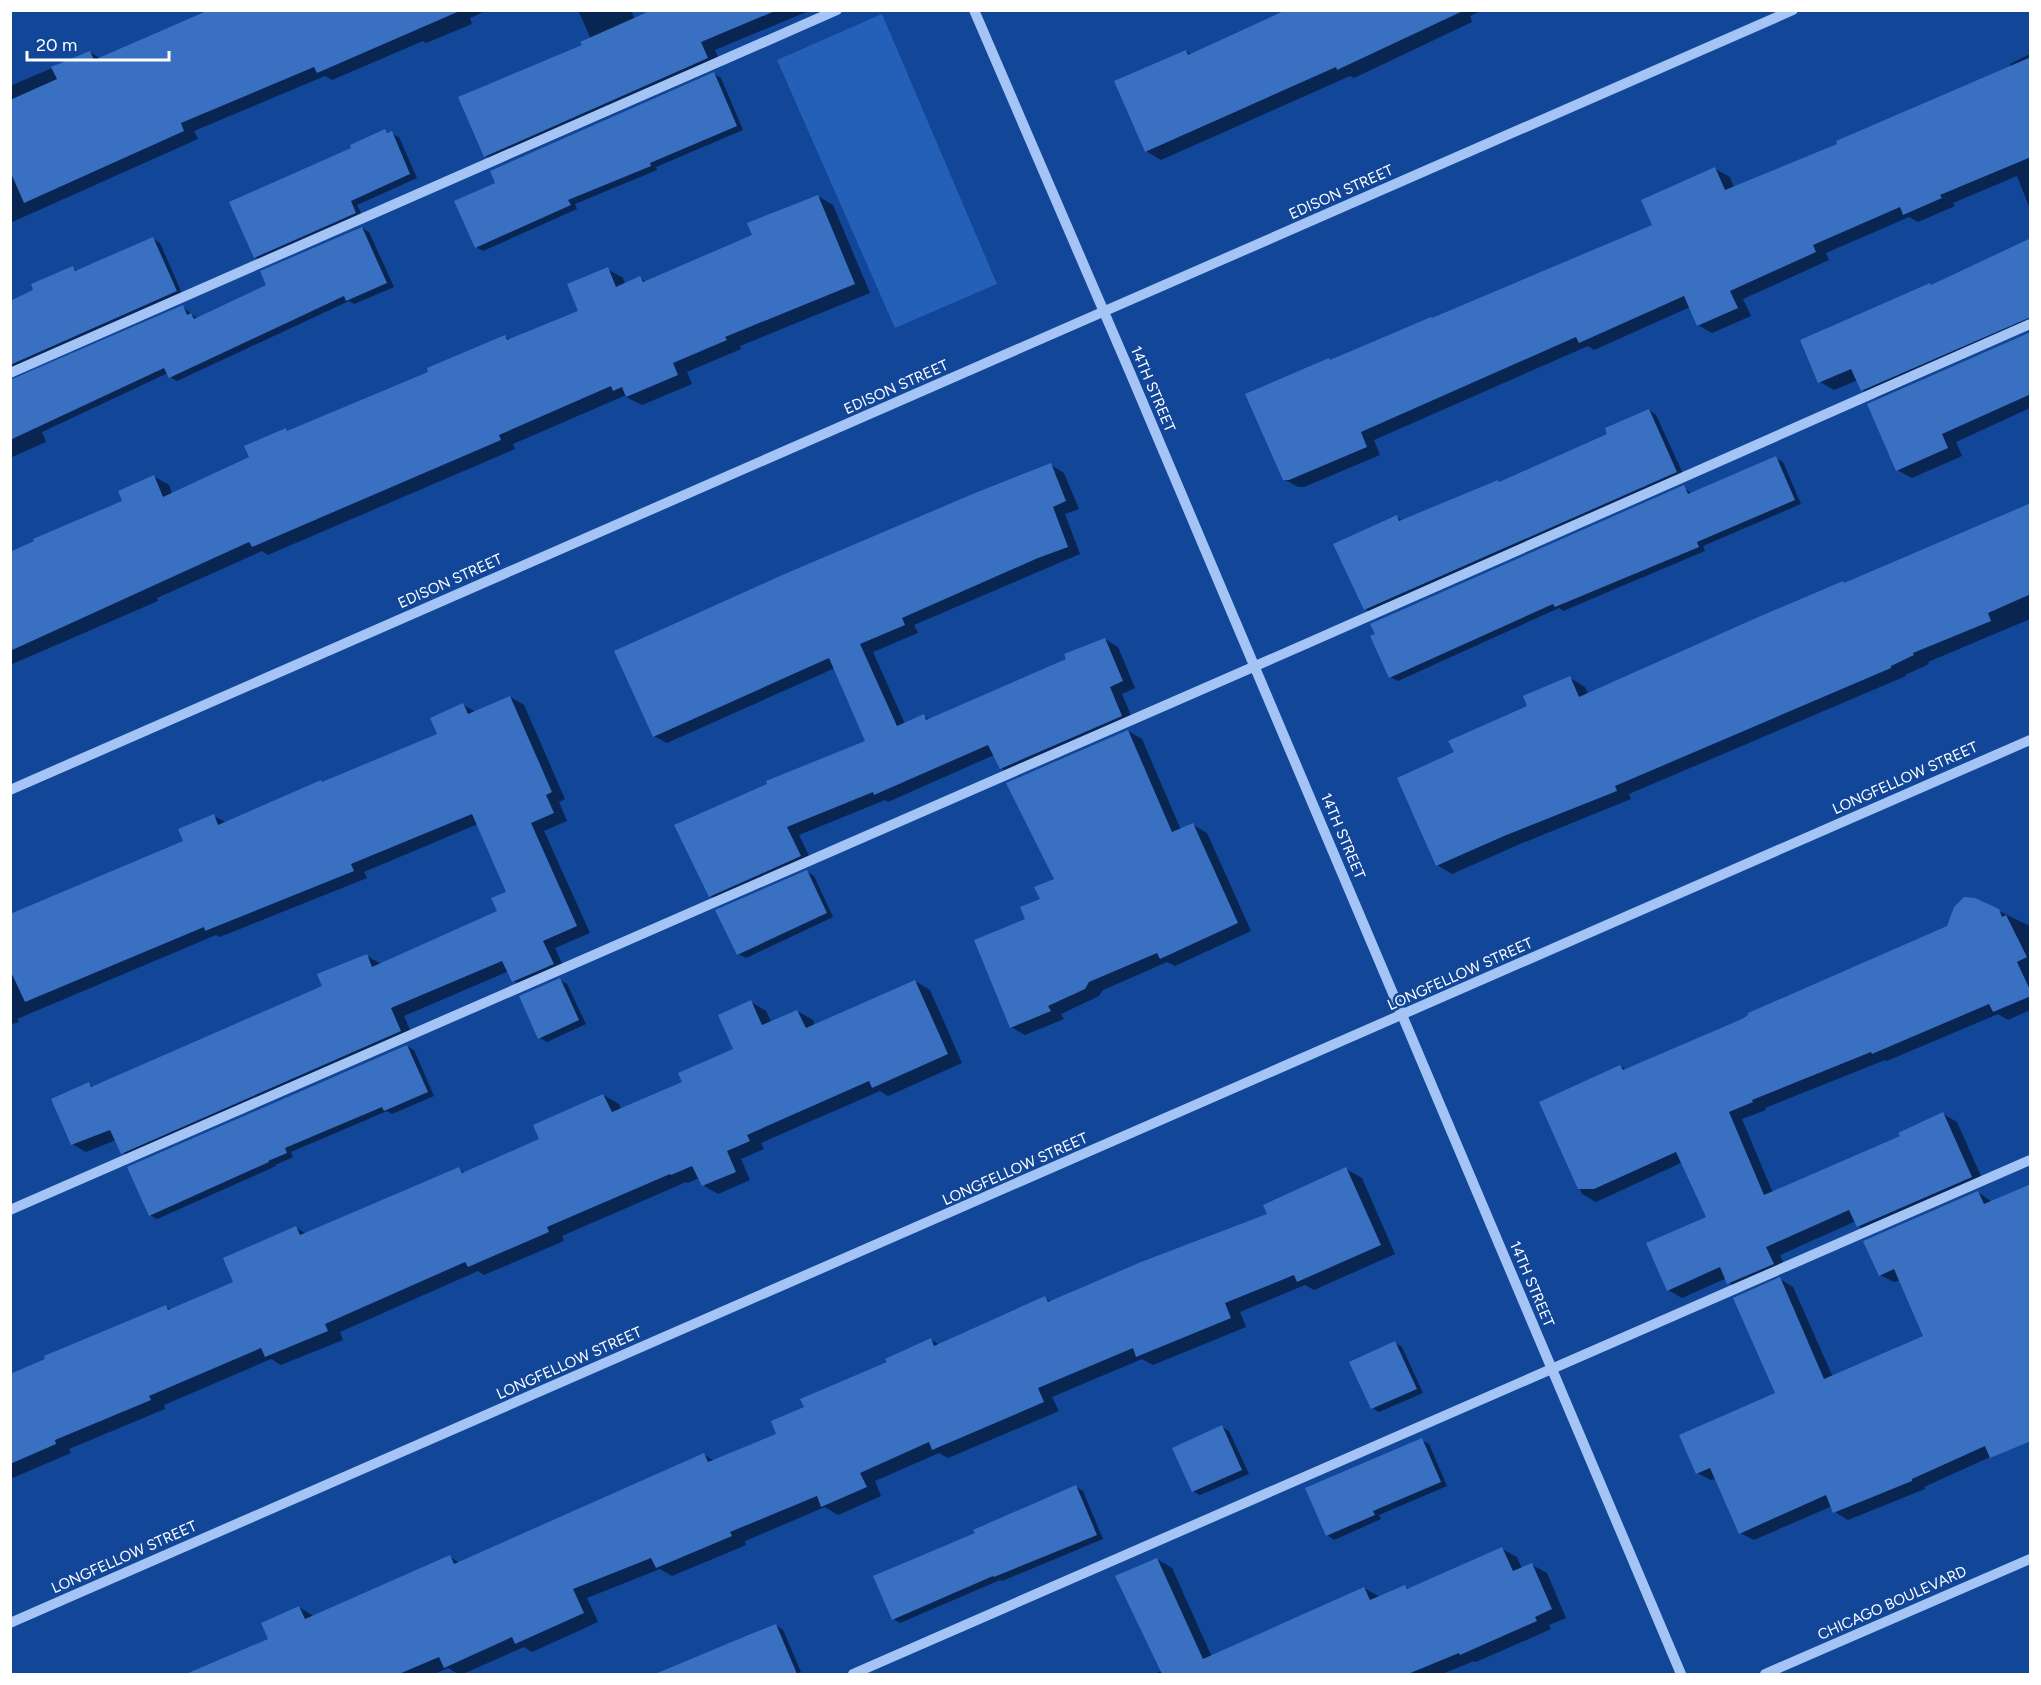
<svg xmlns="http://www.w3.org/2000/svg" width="2041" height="1685" font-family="Figtree,sans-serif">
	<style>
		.green { fill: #245fb8 }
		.shadow { fill: #0007 }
		.building { fill: #3a70c1 }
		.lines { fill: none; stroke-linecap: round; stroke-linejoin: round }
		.minor { stroke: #a3c4f4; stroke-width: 10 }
		.labels { text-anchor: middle; stroke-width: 5; stroke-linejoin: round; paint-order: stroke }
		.street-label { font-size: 15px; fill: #fff; stroke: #114699 }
	</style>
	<rect width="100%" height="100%" fill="#114699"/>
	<path class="green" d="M 882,14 L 997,284 L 895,328 L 777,60 Z"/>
	<path class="shadow" d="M 212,10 L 488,10 L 470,18 L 472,24 L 426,43 L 423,41 L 332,80 L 325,76 L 194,131 L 198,139 L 10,223 L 10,86 L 90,52 L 101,59 Z
		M 578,10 L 631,10 L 637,25 L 671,10 L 811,10 L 715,50 L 722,66 L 499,164 L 485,156 L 591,39 Z
		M 1290,10 L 1483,10 L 1470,16 L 1472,22 L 1354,78 L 1350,76 L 1161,160 L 1146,151 L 1186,51 L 1192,55 Z
		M 2030,54 L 2030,209 L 2017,176 L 1953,203 L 1955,206 L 1918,222 L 1909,217 L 1826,253 L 1829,260 L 1743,299 L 1751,316 L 1712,333 L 1698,325 L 1690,307 L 1594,350 L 1588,346 L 1374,440 L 1380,455 L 1304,487 L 1298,487 L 1284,479 L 1332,361 L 1654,226 L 1715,169 L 1730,177 L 1734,188 L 1839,145 L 2011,67 L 2010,64 Z
		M 714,74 L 721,78 L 743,130 L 656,167 L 657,170 L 575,204 L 577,209 L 483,251 L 476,247 L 497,184 Z
		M 385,131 L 399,137 L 417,178 L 357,205 L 363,217 L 262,261 L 255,257 L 353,149 Z
		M 818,196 L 833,205 L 870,293 L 740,346 L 741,349 L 687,372 L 692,384 L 642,405 L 624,396 L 513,444 L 515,449 L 268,555 L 262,551 L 157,598 L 158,601 L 10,665 L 10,553 L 124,501 L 153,476 L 169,485 L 172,494 L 251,458 L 286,430 L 289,432 L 430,372 L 505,337 L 511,340 L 580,311 L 607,269 L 623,278 L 625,284 L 640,278 L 647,282 L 754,236 Z
		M 362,228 L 369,232 L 394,287 L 354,304 L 349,301 L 177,381 L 170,377 L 168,373 L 42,432 L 46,442 L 10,458 L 10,382 L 183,307 L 198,319 L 268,285 Z
		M 153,239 L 160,243 L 183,296 L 10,375 L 10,302 L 35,291 L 72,268 L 79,271 Z
		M 2030,240 L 2030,329 L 1876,398 L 1862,390 L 1858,380 L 1834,390 L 1820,382 L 1932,286 Z
		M 2030,334 L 2030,408 L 1956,442 L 1962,456 L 1912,478 L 1897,470 Z
		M 1649,410 L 1656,415 L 1684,476 L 1372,613 L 1365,609 L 1397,517 L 1403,521 L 1498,481 L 1501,483 L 1609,434 Z
		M 1776,458 L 1783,462 L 1801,504 L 1703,546 L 1705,551 L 1563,611 L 1559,608 L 1398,681 L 1390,677 L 1683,487 L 1692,494 Z
		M 1051,465 L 1064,473 L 1079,509 L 1065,514 L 1080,554 L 914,625 L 918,633 L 873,652 L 905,724 L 923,716 L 930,720 L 1068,660 L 1105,639 L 1118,647 L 1135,688 L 1122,694 L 1134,723 L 1014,776 L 1001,768 L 994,755 L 888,802 L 885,800 L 799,835 L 813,864 L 723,903 L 710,896 L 867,742 L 835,668 L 667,743 L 654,736 Z
		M 2030,507 L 2030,619 L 1928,662 L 1929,664 L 1905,675 L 1906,676 L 1629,794 L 1631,799 L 1520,844 L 1452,874 L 1437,865 L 1456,753 L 1529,707 L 1570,678 L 1585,687 L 1588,694 Z
		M 510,697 L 524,705 L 565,799 L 559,802 L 567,821 L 544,831 L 590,933 L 555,948 L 566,972 L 527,989 L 514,981 L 509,971 L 404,1016 L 414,1039 L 135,1160 L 122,1152 L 116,1140 L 86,1152 L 72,1144 L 89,1084 L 94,1087 L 324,987 L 367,956 L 381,964 L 499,912 L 508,892 L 478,824 L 364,872 L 367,878 L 220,937 L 216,935 L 17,1019 L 19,1022 L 10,1025 L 10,916 L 185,842 L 214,816 L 227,823 L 439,734 L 463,705 L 476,712 Z
		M 1128,731 L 1142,739 L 1181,830 L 1193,825 L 1207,833 L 1251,931 L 1175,966 L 1167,962 L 1103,990 L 1099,996 L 1061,1014 L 1064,1019 L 1025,1035 L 1011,1027 L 1027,920 L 1056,880 Z
		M 807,872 L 814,876 L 833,917 L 746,958 L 738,954 Z
		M 1974,899 L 2030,926 L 2030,1010 L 2008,1020 L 1998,1014 L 1887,1061 L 1885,1060 L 1765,1108 L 1766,1110 L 1742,1119 L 1773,1193 L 1902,1137 L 1943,1114 L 1957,1122 L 1985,1185 L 1872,1234 L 1858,1226 L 1856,1221 L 1780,1255 L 1787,1272 L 1743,1291 L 1729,1283 L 1727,1278 L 1682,1298 L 1668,1290 L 1708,1218 L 1683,1162 L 1596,1202 L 1582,1194 L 1541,1102 L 1620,1066 L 1627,1070 L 1743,1020 L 1948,927 Z
		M 560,980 L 567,984 L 586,1024 L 547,1042 L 540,1038 Z
		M 915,981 L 930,990 L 962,1063 L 888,1096 L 880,1091 L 761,1143 L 764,1149 L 741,1159 L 750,1180 L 718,1194 L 703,1185 L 699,1178 L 688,1183 L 686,1182 L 562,1236 L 564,1241 L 484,1275 L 478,1271 L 340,1332 L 343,1340 L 281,1365 L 271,1359 L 164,1405 L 165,1409 L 69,1449 L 71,1453 L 10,1479 L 10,1375 L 166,1307 L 172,1310 L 235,1283 L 296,1228 L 307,1234 L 459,1169 L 466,1173 L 541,1140 L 603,1095 L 619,1104 L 621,1110 L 684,1083 L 735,1050 L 751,1002 L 766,1011 L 772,1023 L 797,1011 L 813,1020 L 815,1026 Z
		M 407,1046 L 414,1050 L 434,1096 L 392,1114 L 387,1111 L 291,1152 L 293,1157 L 275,1165 L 276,1166 L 157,1219 L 150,1215 Z
		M 1346,1169 L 1362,1178 L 1395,1254 L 1314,1290 L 1305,1285 L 1240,1312 L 1246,1327 L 1153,1365 L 1142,1359 L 1052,1397 L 1059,1411 L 948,1458 L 939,1453 L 875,1481 L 881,1496 L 838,1515 L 825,1507 L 745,1541 L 746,1545 L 672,1576 L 660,1569 L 587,1598 L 598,1622 L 532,1652 L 524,1647 L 463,1674 L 458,1674 L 448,1668 L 434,1674 L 189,1674 L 270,1640 L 299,1607 L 315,1617 L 450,1557 L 460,1563 L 704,1455 L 715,1461 L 778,1435 L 806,1408 L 931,1340 L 940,1345 L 1045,1298 L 1052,1302 L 1269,1215 Z
		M 1978,1192 L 1992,1202 L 1999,1453 L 1924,1487 L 1925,1489 L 1848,1520 L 1835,1512 L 1832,1506 L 1754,1540 L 1740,1533 L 1715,1479 L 1711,1480 L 1697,1473 L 1777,1393 L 1780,1279 L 1793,1287 L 1833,1377 L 1925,1336 L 1900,1280 L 1894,1282 L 1880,1275 Z
		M 1395,1343 L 1402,1347 L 1423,1393 L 1379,1412 L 1372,1408 Z
		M 1222,1427 L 1229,1431 L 1249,1474 L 1200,1495 L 1193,1491 Z
		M 1421,1440 L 1429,1444 L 1447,1486 L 1379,1515 L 1381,1519 L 1334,1540 L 1327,1535 Z
		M 1076,1487 L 1083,1491 L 1103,1539 L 1002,1581 L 1000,1580 L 900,1623 L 893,1619 L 977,1534 Z
		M 1502,1549 L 1517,1557 L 1522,1569 L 1532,1565 L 1547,1573 L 1566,1618 L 1549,1625 L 1551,1629 L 1476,1662 L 1474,1661 L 1442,1674 L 1154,1674 L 1162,1671 L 1157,1559 L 1172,1568 L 1212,1657 L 1364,1588 L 1380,1597 L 1405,1586 L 1410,1590 Z
		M 776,1625 L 783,1630 L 801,1672 L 794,1674 L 658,1674 Z"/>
	<path class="building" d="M 209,10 L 462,10 L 317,73 L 314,67 L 181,123 L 184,131 L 24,203 L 10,171 L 10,100 L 57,79 L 51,67 L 90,51 L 94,60 Z
		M 652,10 L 775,11 L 701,42 L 708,58 L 484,157 L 458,97 L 582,45 L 580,42 Z
		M 1286,10 L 1465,10 L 1337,70 L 1336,67 L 1145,152 L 1114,81 L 1186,50 L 1188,55 Z
		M 2031,57 L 2031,157 L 1940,195 L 1942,198 L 1903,215 L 1900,207 L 1813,245 L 1816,252 L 1730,291 L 1738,308 L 1697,326 L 1684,296 L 1579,343 L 1576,337 L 1361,432 L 1367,447 L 1289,480 L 1283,480 L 1245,394 L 1329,358 L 1330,360 L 1431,317 L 1432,318 L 1652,225 L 1641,200 L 1715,167 L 1725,190 L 1837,144 L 1836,141 Z
		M 714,72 L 737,126 L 650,163 L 651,166 L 568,200 L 571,205 L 475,248 L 454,201 L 495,183 L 490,171 Z
		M 385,129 L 387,133 L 392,131 L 410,174 L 351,201 L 356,213 L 254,258 L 229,202 L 351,148 L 350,145 Z
		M 818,195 L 855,284 L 725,337 L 727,340 L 673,363 L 678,375 L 626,397 L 622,387 L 613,391 L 611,386 L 499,435 L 501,440 L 252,547 L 249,542 L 10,651 L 10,552 L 34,541 L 33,539 L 122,501 L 118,491 L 154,475 L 163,497 L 249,457 L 244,446 L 286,428 L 287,431 L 428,372 L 427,368 L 505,335 L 507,340 L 578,311 L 567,284 L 608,267 L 616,287 L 640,276 L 643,282 L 752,235 L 747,223 Z
		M 362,227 L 387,283 L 346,301 L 344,296 L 169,378 L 164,368 L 10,440 L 10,380 L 183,305 L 187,315 L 191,313 L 194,319 L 266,285 L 260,271 Z
		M 153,237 L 177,291 L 10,365 L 10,301 L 33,290 L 31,284 L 73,266 L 75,271 Z
		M 2031,238 L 2031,317 L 1861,391 L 1851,369 L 1818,383 L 1800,340 L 1930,283 L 1931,285 Z
		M 2031,332 L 2031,394 L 1942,434 L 1948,448 L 1896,471 L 1867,404 Z
		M 1649,409 L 1677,472 L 1364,610 L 1333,544 L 1397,515 L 1399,521 L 1498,480 L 1499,482 L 1607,434 L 1605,428 Z
		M 1776,456 L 1795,500 L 1697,542 L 1699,547 L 1555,607 L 1553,604 L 1389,678 L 1370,636 L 1375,634 L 1370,624 L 1684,485 L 1688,494 Z
		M 1051,463 L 1066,501 L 1053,507 L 1068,547 L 1038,558 L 902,618 L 905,625 L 860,644 L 897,726 L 924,714 L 926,720 L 1066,659 L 1064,654 L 1105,638 L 1123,681 L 1110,687 L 1122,716 L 1000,769 L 988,745 L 874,795 L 873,792 L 787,827 L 801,856 L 709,897 L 674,825 L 767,784 L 766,781 L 865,741 L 829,658 L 653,737 L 614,651 L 780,576 L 975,493 Z
		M 2031,503 L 2031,594 L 1988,613 L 1991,621 L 1913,653 L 1914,655 L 1891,666 L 1891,668 L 1615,786 L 1617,791 L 1504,836 L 1436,866 L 1397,778 L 1454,752 L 1448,741 L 1527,706 L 1523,696 L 1570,676 L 1579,697 L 1756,618 L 1843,581 L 1844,583 Z
		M 510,696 L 552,792 L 546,795 L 554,813 L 531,823 L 577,926 L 543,941 L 554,964 L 512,982 L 502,961 L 391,1008 L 401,1031 L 121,1154 L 110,1130 L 71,1145 L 51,1099 L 89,1082 L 91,1087 L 322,986 L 317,974 L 367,954 L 372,967 L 497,911 L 491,898 L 506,892 L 472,814 L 351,864 L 354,871 L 205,931 L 204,927 L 25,1002 L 10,970 L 10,914 L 183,841 L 178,829 L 214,814 L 218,825 L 321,780 L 322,782 L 437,734 L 430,718 L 463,703 L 468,714 Z
		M 1128,730 L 1172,832 L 1193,823 L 1238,923 L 1160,959 L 1157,953 L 1089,982 L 1085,989 L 1048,1006 L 1051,1011 L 1010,1028 L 974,940 L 1025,919 L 1020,907 L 1040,899 L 1034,887 L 1054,879 L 1006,783 Z
		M 807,870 L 827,913 L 737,955 L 715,910 Z
		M 1964,897 L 1975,898 L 1999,909 L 2002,917 L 2006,915 L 2027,957 L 2017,962 L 2031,992 L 2031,996 L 1993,1012 L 1989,1004 L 1872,1054 L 1871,1052 L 1752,1100 L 1753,1102 L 1729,1112 L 1764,1195 L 1900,1136 L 1898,1133 L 1943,1112 L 1972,1177 L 1857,1227 L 1849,1210 L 1766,1247 L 1774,1264 L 1727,1284 L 1720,1267 L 1667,1291 L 1646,1243 L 1706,1217 L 1676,1152 L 1594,1189 L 1578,1189 L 1539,1102 L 1620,1065 L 1623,1070 L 1742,1019 L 1748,1015 L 1748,1013 L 1947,926 L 1954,907 Z
		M 560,978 L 579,1020 L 538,1039 L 519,996 Z
		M 915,980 L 948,1054 L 872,1088 L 869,1081 L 747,1135 L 750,1141 L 727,1151 L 736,1172 L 702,1186 L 692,1166 L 671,1175 L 670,1174 L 547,1227 L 549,1232 L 468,1267 L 465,1262 L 325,1324 L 328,1331 L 265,1357 L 261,1348 L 149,1396 L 151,1400 L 55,1440 L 56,1444 L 10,1464 L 10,1374 L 45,1359 L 44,1356 L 166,1305 L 168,1310 L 233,1282 L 223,1258 L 296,1226 L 300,1235 L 459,1167 L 462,1173 L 539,1139 L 533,1125 L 603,1094 L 612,1112 L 682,1082 L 678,1073 L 733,1049 L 718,1015 L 751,1000 L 762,1025 L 797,1010 L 806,1028 Z
		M 407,1045 L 428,1092 L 384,1111 L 382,1107 L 285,1148 L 287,1153 L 268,1161 L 269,1162 L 149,1216 L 127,1167 Z
		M 1346,1167 L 1381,1245 L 1297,1282 L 1294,1275 L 1225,1303 L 1231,1318 L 1136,1357 L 1133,1348 L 1038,1388 L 1044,1402 L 932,1450 L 929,1442 L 860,1473 L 867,1487 L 821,1507 L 817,1496 L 730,1532 L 732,1536 L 656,1568 L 651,1558 L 573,1589 L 584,1613 L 515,1644 L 512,1637 L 444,1668 L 439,1657 L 399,1674 L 186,1674 L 268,1639 L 261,1623 L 299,1606 L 305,1619 L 450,1555 L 454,1564 L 704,1453 L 708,1462 L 776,1434 L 771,1421 L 804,1407 L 800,1399 L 887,1362 L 885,1359 L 931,1338 L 934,1346 L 1045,1296 L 1048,1302 L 1141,1262 L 1267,1214 L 1263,1205 Z
		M 2031,1184 L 2031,1441 L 1990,1458 L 1985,1446 L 1912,1479 L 1912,1481 L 1833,1513 L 1826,1495 L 1739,1534 L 1710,1468 L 1696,1474 L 1679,1435 L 1775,1393 L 1733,1298 L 1780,1277 L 1824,1379 L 1923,1336 L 1894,1269 L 1879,1276 L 1863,1241 L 1978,1191 L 1984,1204 Z
		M 1395,1341 L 1417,1389 L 1371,1409 L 1349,1362 Z
		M 1222,1425 L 1242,1470 L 1192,1492 L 1172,1448 Z
		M 1422,1438 L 1441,1482 L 1373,1511 L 1375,1515 L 1326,1536 L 1305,1488 Z
		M 1076,1485 L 1097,1535 L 994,1577 L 993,1576 L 892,1620 L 873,1576 L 975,1533 L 973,1530 Z
		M 1502,1547 L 1513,1571 L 1532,1563 L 1552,1609 L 1535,1617 L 1537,1621 L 1460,1655 L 1459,1653 L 1408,1674 L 1162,1674 L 1115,1576 L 1157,1558 L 1203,1659 L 1364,1587 L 1370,1600 L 1405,1585 L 1407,1589 Z
		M 776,1624 L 797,1674 L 655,1674 L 746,1636 Z"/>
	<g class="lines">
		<path class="minor" d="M 974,10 L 1129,370 L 1681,1674
			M 10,373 L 837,10
			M 10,790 L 1793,10
			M 10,1210 L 1308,643 L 2030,324
			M 10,1623 L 2030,740
			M 853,1674 L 2030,1160
			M 1765,1674 L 2030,1559"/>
	</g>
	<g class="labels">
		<g class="street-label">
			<text transform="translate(1341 192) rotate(-24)" y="5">EDISON STREET</text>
			<text transform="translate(896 387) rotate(-24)" y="5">EDISON STREET</text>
			<text transform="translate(1153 389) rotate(67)" y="5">14TH STREET</text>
			<text transform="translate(450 581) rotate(-24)" y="5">EDISON STREET</text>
			<text transform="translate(1905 778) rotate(-24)" y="5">LONGFELLOW STREET</text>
			<text transform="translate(1343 836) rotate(67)" y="5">14TH STREET</text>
			<text transform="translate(1460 974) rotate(-24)" y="5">LONGFELLOW STREET</text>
			<text transform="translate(1015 1169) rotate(-24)" y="5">LONGFELLOW STREET</text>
			<text transform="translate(1532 1284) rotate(67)" y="5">14TH STREET</text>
			<text transform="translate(569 1363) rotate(-24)" y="5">LONGFELLOW STREET</text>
			<text transform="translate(124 1557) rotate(-24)" y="5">LONGFELLOW STREET</text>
			<text transform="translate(1892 1603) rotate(-24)" y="5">CHICAGO BOULEVARD</text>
		</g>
	</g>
	<rect width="2041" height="1685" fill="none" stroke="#ffffff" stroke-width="24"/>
	<path d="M27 51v9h142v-9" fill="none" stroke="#ffffff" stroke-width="3"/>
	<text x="36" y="51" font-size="18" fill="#ffffff" stroke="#114699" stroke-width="4.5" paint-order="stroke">20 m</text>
</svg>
